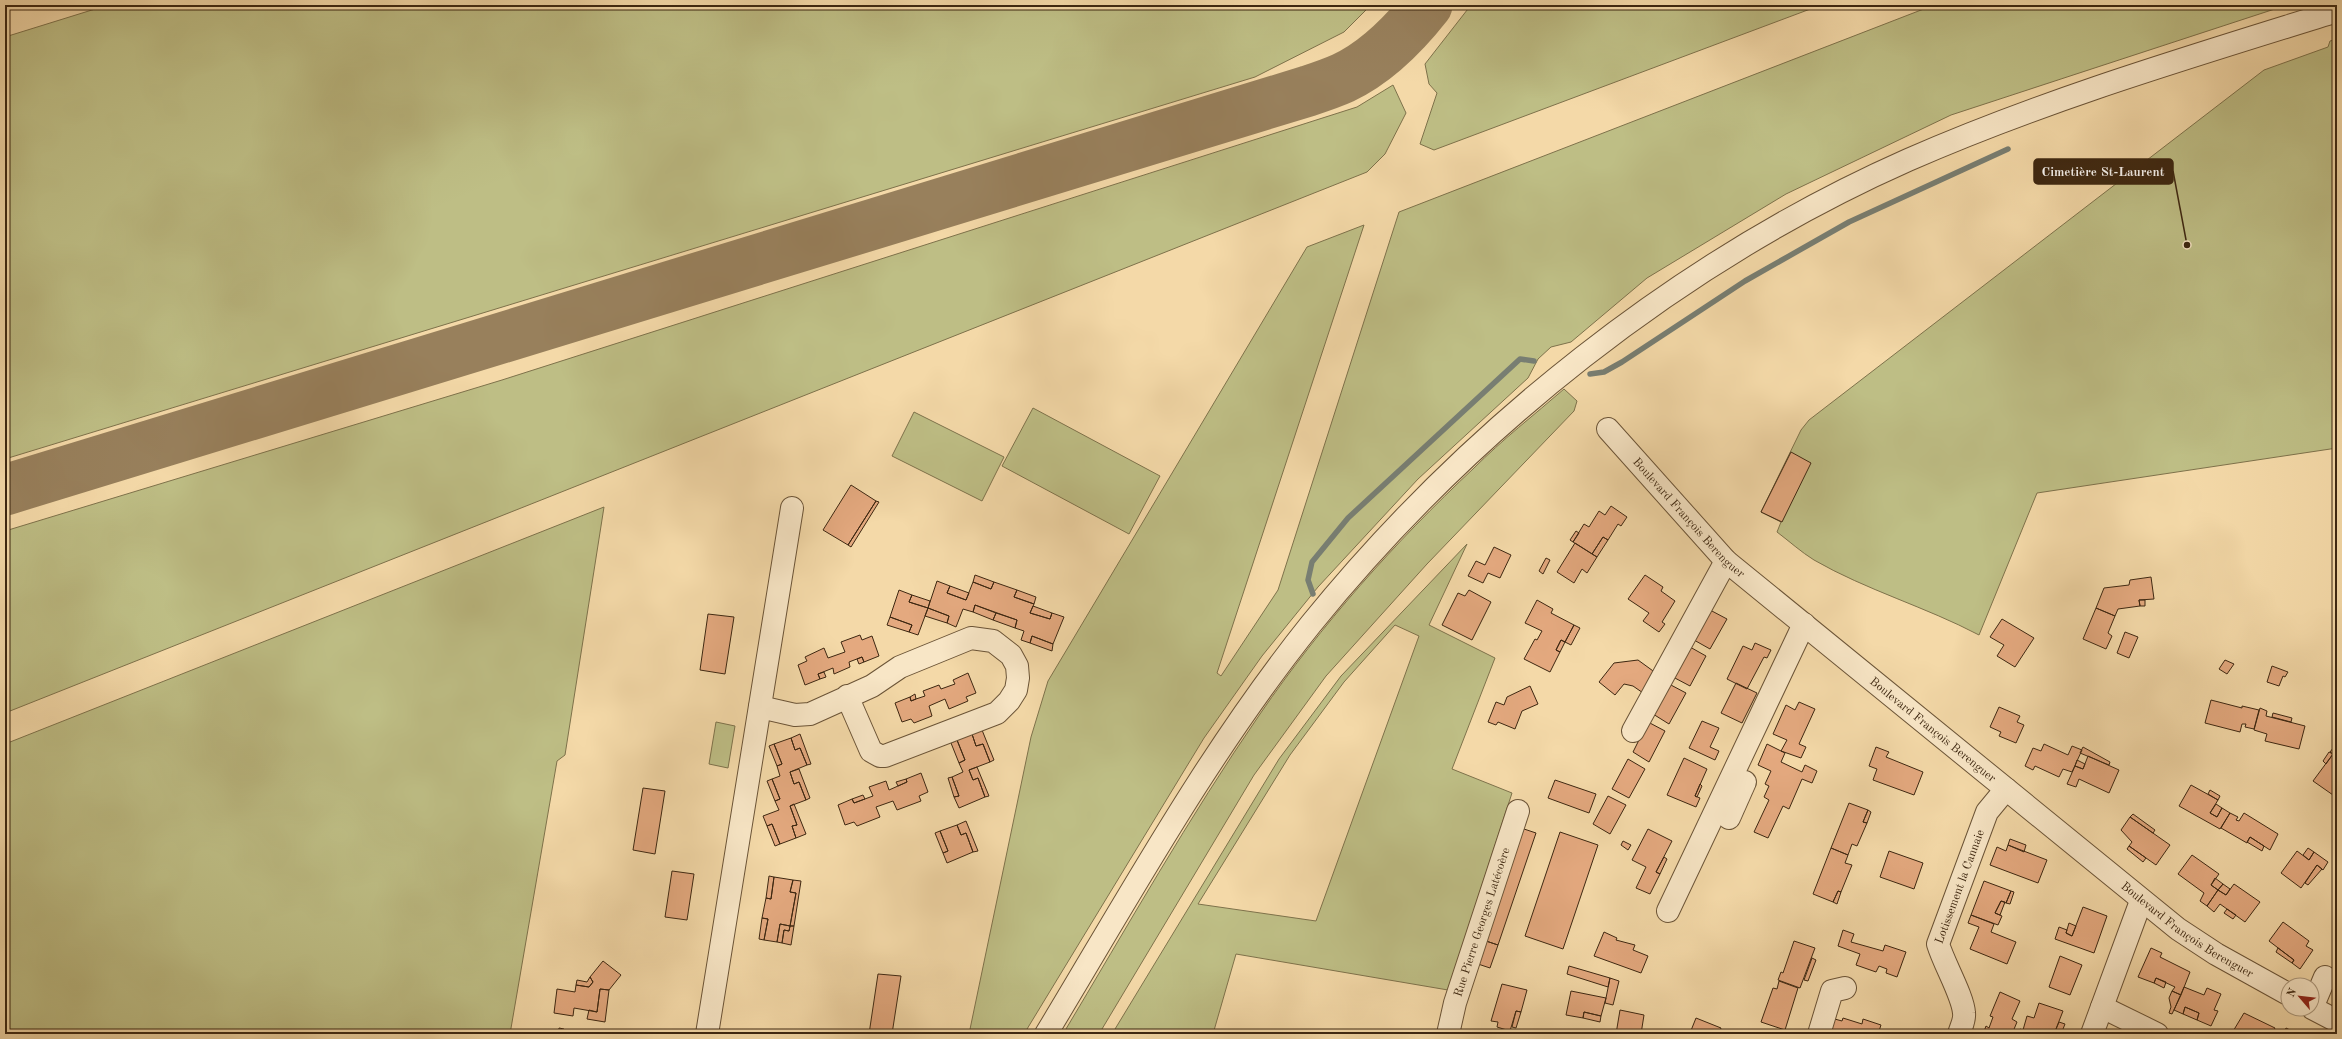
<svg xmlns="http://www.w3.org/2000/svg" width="2342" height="1039" font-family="'Old Standard TT',serif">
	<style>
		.green { fill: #bebe85; stroke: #7e724b; fill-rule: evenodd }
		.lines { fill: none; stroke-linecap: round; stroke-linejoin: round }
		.stream { stroke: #787e72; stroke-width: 5.5 }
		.taxiway { stroke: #98805c; stroke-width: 51 }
		.building { fill: #e4a97f; stroke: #3d2711 }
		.minor-casing { stroke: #6b5437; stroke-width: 24 }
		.minor { stroke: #f8e6c6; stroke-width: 22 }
		.labels { text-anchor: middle; stroke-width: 3.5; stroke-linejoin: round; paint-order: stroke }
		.street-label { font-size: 12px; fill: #3d2711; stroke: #f8e6c6 }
		.leader { fill: none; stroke: #3d2711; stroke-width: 1.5 }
		.callout-dot { fill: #3d2711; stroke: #f8e6c6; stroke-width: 1.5 }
		.callout { fill: #3d2711; stroke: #3d2711; stroke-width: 1.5 }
		.callout-label { font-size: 13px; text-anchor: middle; font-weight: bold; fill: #fff }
	</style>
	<rect width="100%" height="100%" fill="#f4d9a8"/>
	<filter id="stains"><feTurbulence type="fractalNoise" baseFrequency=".005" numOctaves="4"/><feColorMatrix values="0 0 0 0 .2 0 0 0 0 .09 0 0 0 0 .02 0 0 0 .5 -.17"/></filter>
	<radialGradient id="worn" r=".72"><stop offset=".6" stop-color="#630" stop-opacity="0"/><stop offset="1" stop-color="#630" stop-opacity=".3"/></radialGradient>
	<path class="green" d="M 108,5 L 1371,5 L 1344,32 L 1255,77 L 5,459 L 5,37 Z
		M 1471,5 L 1821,5 L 1434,150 L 1420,144 L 1437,93 L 1429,84 L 1425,64 Z
		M 1934,5 L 2287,5 L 1951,115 L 1786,194 L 1647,278 L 1571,342 L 1551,347 L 1538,359 L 1528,378 L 1418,479 L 1318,587 L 1262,656 L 1204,738 L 1024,1034 L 969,1034 L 1031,737 L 1048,681 L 1307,247 L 1364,225 L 1217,673 L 1221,676 L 1278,590 L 1399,212 Z
		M 2337,39 L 2337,448 L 2037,493 L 1979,635 C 1926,607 1866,590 1814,560 C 1801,552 1789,541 1777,532 L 1781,522 L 1761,512 L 1801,430 L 1809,420 L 2264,70 L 2328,47 L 2330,41 Z
		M 1393,85 L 1406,113 L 1385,154 L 1367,172 L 5,713 L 5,531 L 502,380 L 1357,107 Z
		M 1564,389 L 1577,401 L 1574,411 L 1427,564 L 1326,676 L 1254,775 L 1099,1034 L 1063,1034 C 1127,927 1189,817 1260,714 C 1321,625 1395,542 1474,468 C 1502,440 1534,415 1564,389 Z
		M 1033,408 L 1160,476 L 1129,534 L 1002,466 Z
		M 914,412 L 1004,457 L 982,501 L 892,456 Z
		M 604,507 L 565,755 L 557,761 L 510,1034 L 5,1034 L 5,744 Z
		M 1467,544 L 1429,625 L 1495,658 L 1452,769 L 1512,793 L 1448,990 L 1236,954 L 1213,1034 L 1112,1034 L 1279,759 L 1341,676 ZM 1395,625 L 1419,636 L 1316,921 L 1198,904 L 1290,755 L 1344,682 Z
		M 716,722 L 735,726 L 728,768 L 709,764 Z"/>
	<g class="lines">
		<path class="stream" d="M 1590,374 L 1604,372 L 1622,362 L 1745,281 L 1849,222 L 2008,149
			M 1313,594 L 1308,580 L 1312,562 L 1348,518 L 1520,359 L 1534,361"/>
		<path class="taxiway" d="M 5,490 L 1308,91 C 1320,87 1332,83 1343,78 C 1377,62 1405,33 1427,5"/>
	</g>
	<path class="building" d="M 1791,452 L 1811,463 L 1782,522 L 1761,512 Z
		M 851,485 L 876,501 L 848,545 L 823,530 Z
		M 876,501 L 879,502 L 851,547 L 848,545 Z
		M 1611,506 L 1627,517 L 1621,526 L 1618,524 L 1608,540 L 1603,537 L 1592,554 L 1573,542 L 1584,524 L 1589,527 L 1599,511 L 1605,515 Z
		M 1576,531 L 1579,533 L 1573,542 L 1570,540 Z
		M 1603,537 L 1608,540 L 1597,557 L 1592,554 Z
		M 1575,543 L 1597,557 L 1587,573 L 1582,569 L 1574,583 L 1557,572 Z
		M 1494,547 L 1511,555 L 1500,578 L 1488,573 L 1483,583 L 1468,576 L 1476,561 L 1485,565 Z
		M 1546,558 L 1550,560 L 1543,574 L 1539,571 Z
		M 975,575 L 994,582 L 991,589 L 973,582 Z
		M 1645,575 L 1663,587 L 1661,591 L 1675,601 L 1662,622 L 1665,624 L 1659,632 L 1643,621 L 1649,613 L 1628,599 Z
		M 2151,577 L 2154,599 L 2139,600 L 2140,606 L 2118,609 L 2115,616 L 2096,608 L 2104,588 L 2129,585 L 2130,580 Z
		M 937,581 L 950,586 L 947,593 L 966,600 L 973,582 L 991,589 L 994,582 L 1017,590 L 1014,597 L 1034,604 L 1030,613 L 1050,619 L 1052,613 L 1064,617 L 1053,644 L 1032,636 L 1030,643 L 1021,640 L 1024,631 L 1015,628 L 1017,620 L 975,605 L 973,612 L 963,609 L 956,627 L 947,623 L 949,616 L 928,608 Z
		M 950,586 L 969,593 L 966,600 L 947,593 Z
		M 899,590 L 912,595 L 909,602 L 928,608 L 918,635 L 909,632 L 912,625 L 890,617 Z
		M 1017,590 L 1036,597 L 1034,604 L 1014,597 Z
		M 1469,590 L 1491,602 L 1472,640 L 1442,625 L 1458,593 L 1465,596 Z
		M 912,595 L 930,601 L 928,608 L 909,602 Z
		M 1537,600 L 1553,609 L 1551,613 L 1574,625 L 1565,642 L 1561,640 L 1556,650 L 1560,652 L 1550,672 L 1524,659 L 1535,639 L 1537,640 L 1542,631 L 1525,623 Z
		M 2139,600 L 2145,600 L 2145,606 L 2140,606 Z
		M 975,605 L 996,613 L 993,620 L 973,612 Z
		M 1033,606 L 1052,613 L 1050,619 L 1030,613 Z
		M 928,608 L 949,616 L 947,623 L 925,616 Z
		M 2096,608 L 2115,616 L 2108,633 L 2112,636 L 2106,649 L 2083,639 Z
		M 1710,610 L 1727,619 L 1710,649 L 1694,640 Z
		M 996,613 L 1017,620 L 1015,628 L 993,620 Z
		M 708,614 L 734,617 L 725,674 L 700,670 Z
		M 890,617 L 912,625 L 909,632 L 887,625 Z
		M 2002,619 L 2034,638 L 2015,667 L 1997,656 L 2004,645 L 1990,637 Z
		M 1574,625 L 1580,628 L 1571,645 L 1565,642 Z
		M 2125,632 L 2138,637 L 2129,658 L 2117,653 Z
		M 860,635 L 862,640 L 872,636 L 879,656 L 864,662 L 862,657 L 849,662 L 850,667 L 834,674 L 833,668 L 818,674 L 820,679 L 805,685 L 798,665 L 807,661 L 805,657 L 824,648 L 828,658 L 845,652 L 841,642 Z
		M 1032,636 L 1053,644 L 1052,651 L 1030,643 Z
		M 1561,640 L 1565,642 L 1560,652 L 1556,650 Z
		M 1755,643 L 1771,650 L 1767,658 L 1764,657 L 1747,689 L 1727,679 L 1743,646 L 1752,650 Z
		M 1690,647 L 1706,656 L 1690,686 L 1673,677 Z
		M 862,657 L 864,662 L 859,664 L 857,659 Z
		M 1638,660 L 1660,676 L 1646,695 L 1633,686 L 1624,684 L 1615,695 L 1599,682 L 1614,663 Z
		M 2225,660 L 2234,664 L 2227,674 L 2219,669 Z
		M 2272,666 L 2288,672 L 2285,677 L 2283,676 L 2279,686 L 2267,682 Z
		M 824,672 L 826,677 L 820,679 L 818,674 Z
		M 968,673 L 976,693 L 966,697 L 968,701 L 949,709 L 945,699 L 929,706 L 932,716 L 914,723 L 911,719 L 902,722 L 895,703 L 910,697 L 911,701 L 916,699 L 925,696 L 923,691 L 939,685 L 941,689 L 955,684 L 953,680 Z
		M 1736,683 L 1757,693 L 1742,723 L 1721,713 Z
		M 1669,684 L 1686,693 L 1669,724 L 1653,714 Z
		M 1530,686 L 1538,704 L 1522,711 L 1515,729 L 1498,722 L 1496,725 L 1488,722 L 1496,702 L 1504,705 L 1507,697 Z
		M 915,694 L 916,699 L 911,701 L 910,697 Z
		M 2211,700 L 2242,708 L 2242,706 L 2259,710 L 2254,729 L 2245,727 L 2246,724 L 2242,724 L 2240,732 L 2205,723 Z
		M 1799,702 L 1815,709 L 1799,744 L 1806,747 L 1801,758 L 1781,751 L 1787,740 L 1773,734 L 1786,705 L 1795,710 Z
		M 1999,707 L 2020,716 L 2017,722 L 2024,725 L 2016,743 L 1999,736 L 2001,732 L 1990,727 Z
		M 2260,708 L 2267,711 L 2266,716 L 2305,726 L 2299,749 L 2265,741 L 2267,734 L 2254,730 Z
		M 2273,713 L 2292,718 L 2291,722 L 2272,717 Z
		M 1702,721 L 1719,728 L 1710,747 L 1719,751 L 1715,760 L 1689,748 Z
		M 1648,722 L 1665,731 L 1649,762 L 1633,752 Z
		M 982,730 L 994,760 L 990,762 L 983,744 L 976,746 L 972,734 Z
		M 800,734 L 811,764 L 807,765 L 800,748 L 795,750 L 791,738 Z
		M 972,734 L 976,746 L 983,744 L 990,762 L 969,770 L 973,780 L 978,778 L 985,797 L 959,808 L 954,797 L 959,796 L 952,777 L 963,772 L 959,763 L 965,760 L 957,740 Z
		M 791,738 L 795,750 L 800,748 L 807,765 L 790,772 L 794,784 L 799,782 L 806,800 L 790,806 L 797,825 L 792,826 L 796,838 L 780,844 L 772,824 L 767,826 L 763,816 L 779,810 L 775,801 L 780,799 L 772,779 L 780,776 L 777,766 L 782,764 L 774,744 Z
		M 957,740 L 965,760 L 959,763 L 951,743 Z
		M 2337,743 L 2337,789 L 2333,795 L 2313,781 L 2333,754 L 2330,752 Z
		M 774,744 L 782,764 L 777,766 L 769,746 Z
		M 1767,744 L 1785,753 L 1781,762 L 1802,772 L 1805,765 L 1817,771 L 1812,783 L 1802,779 L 1789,809 L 1783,806 L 1768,838 L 1754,832 L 1769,800 L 1764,797 L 1769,786 L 1765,784 L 1771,771 L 1758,765 Z
		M 2044,744 L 2068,755 L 2072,746 L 2082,750 L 2072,772 L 2063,769 L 2059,777 L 2035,766 L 2033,770 L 2025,766 L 2033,748 L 2041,751 Z
		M 1876,747 L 1889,752 L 1886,757 L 1923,772 L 1914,795 L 1873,780 L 1877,769 L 1869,766 Z
		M 2083,747 L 2110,762 L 2109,765 L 2080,753 Z
		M 2329,752 L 2333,754 L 2326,764 L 2323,761 Z
		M 2088,756 L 2119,770 L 2109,793 L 2079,779 L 2076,787 L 2067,784 L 2075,766 L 2083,769 Z
		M 1684,758 L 1707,769 L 1695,796 L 1700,798 L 1696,807 L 1667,795 Z
		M 1628,759 L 1645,769 L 1629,798 L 1612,789 Z
		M 2077,760 L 2085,764 L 2083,769 L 2075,766 Z
		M 977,767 L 989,796 L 985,797 L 978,778 L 973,780 L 969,770 Z
		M 799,769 L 810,798 L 806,800 L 799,782 L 794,784 L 790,772 Z
		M 921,773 L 928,792 L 919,796 L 921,801 L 897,810 L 893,801 L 876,807 L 880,817 L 857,826 L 854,822 L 845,825 L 838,805 L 852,799 L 854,803 L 873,796 L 869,787 L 886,781 L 889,790 L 907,782 L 906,779 Z
		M 952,777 L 959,796 L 954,797 L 948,778 Z
		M 772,779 L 780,799 L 775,801 L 767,781 Z
		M 906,779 L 907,782 L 898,786 L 896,782 Z
		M 1555,780 L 1596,794 L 1589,813 L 1548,798 Z
		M 1700,784 L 1702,786 L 1697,797 L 1695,796 Z
		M 2191,785 L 2218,800 L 2210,813 L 2217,817 L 2222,808 L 2230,813 L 2220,829 L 2179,806 Z
		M 643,788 L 665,791 L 655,854 L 633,850 Z
		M 2210,790 L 2220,796 L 2218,800 L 2208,794 Z
		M 863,795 L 865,799 L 854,803 L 852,799 Z
		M 1608,796 L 1626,805 L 1610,834 L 1593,824 Z
		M 1849,803 L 1868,810 L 1863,822 L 1867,823 L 1857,846 L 1852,844 L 1848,855 L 1831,848 Z
		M 794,804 L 806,834 L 796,838 L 792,826 L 797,825 L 790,806 Z
		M 2216,804 L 2222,808 L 2217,817 L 2210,813 Z
		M 1868,810 L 1871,812 L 1867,823 L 1863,822 Z
		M 2230,813 L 2238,817 L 2236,820 L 2239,821 L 2244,813 L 2278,834 L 2270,850 L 2250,837 L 2247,843 L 2221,828 Z
		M 2133,814 L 2155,830 L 2153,833 L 2130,817 Z
		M 2130,817 L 2170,845 L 2156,865 L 2129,846 L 2132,842 L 2121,830 Z
		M 966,821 L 978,851 L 973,852 L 966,833 L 961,835 L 957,825 Z
		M 772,824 L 780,844 L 775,846 L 767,826 Z
		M 957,825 L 961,835 L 966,833 L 973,852 L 947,863 L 943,853 L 948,851 L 940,831 Z
		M 1518,827 L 1536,833 L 1498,945 L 1480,939 Z
		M 1648,829 L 1672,841 L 1656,872 L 1660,874 L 1650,894 L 1636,888 L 1646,867 L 1632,860 Z
		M 940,831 L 948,851 L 943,853 L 935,833 Z
		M 1560,832 L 1598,845 L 1563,949 L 1525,936 Z
		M 2250,837 L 2264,846 L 2262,851 L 2247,842 Z
		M 2010,839 L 2026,845 L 2024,852 L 2008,845 Z
		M 1623,841 L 1631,845 L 1628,850 L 1621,845 Z
		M 2008,845 L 2047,860 L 2038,883 L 1990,865 L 1997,847 L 2006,851 Z
		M 2129,846 L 2146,858 L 2143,862 L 2127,849 Z
		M 1831,848 L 1848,855 L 1845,863 L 1852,865 L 1841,892 L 1838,891 L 1833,902 L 1813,894 Z
		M 2308,848 L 2314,852 L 2309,860 L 2303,855 Z
		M 1889,851 L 1923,863 L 1914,889 L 1880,877 Z
		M 2297,851 L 2309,860 L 2314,852 L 2328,862 L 2323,870 L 2317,865 L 2301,888 L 2281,873 Z
		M 2192,855 L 2219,874 L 2211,885 L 2218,890 L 2207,906 L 2200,901 L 2204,893 L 2178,874 Z
		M 1664,857 L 1667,859 L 1660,874 L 1656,872 Z
		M 2317,865 L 2322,869 L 2308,885 L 2305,883 Z
		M 672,871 L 694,874 L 687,920 L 665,917 Z
		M 769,876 L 774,877 L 771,899 L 766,898 Z
		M 774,877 L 793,880 L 790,892 L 796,893 L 790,926 L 780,924 L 777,942 L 764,940 L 768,919 L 762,918 L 766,898 L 771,899 Z
		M 2215,878 L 2223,884 L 2218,890 L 2211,885 Z
		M 793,880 L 801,881 L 794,926 L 790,926 L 796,893 L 790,892 Z
		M 1984,881 L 2011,891 L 2006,903 L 2001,901 L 1995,913 L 2002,916 L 1998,925 L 1971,915 Z
		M 2223,884 L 2230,889 L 2226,895 L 2218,890 Z
		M 2234,884 L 2260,902 L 2245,922 L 2220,904 L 2214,912 L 2207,906 L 2218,890 L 2226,895 Z
		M 1838,891 L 1841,892 L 1837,904 L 1833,902 Z
		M 2011,891 L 2014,892 L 2010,904 L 2006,903 Z
		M 2001,901 L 2005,902 L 2000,915 L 1995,913 Z
		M 2083,907 L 2107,916 L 2094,953 L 2055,939 L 2059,927 L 2067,930 L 2066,933 L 2072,936 Z
		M 2227,909 L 2236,915 L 2233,919 L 2224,913 Z
		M 1971,915 L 1994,924 L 1991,932 L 2016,942 L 2007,964 L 1970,949 L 1979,927 L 1968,923 Z
		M 762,918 L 768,919 L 764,940 L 759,939 Z
		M 2283,922 L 2309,941 L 2306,946 L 2313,950 L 2300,969 L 2292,963 L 2294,960 L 2269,941 Z
		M 2069,923 L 2076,926 L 2072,936 L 2066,933 Z
		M 780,924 L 790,926 L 789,931 L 784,930 L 782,943 L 777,942 Z
		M 790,926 L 794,926 L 791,945 L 782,943 L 784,930 L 789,931 Z
		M 1843,930 L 1854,934 L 1851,942 L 1883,951 L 1885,945 L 1906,952 L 1897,977 L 1886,973 L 1887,969 L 1879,966 L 1876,972 L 1856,965 L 1860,954 L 1838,946 Z
		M 1604,932 L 1617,938 L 1616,940 L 1635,945 L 1633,950 L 1648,956 L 1641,973 L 1594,956 Z
		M 1480,939 L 1498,945 L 1490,968 L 1472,962 Z
		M 1794,941 L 1815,948 L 1800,988 L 1778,980 L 1781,972 L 1783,973 Z
		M 2151,948 L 2162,953 L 2160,957 L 2190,972 L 2181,995 L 2172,991 L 2175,987 L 2156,978 L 2154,983 L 2138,977 Z
		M 2278,948 L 2294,960 L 2292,963 L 2276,952 Z
		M 2060,956 L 2082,965 L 2070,995 L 2049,987 Z
		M 1812,958 L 1816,960 L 1808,981 L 1804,980 Z
		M 603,961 L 621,975 L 609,990 L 600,989 L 597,1012 L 574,1008 L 573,1016 L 554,1013 L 557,989 L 575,992 L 576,985 L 589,987 L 593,982 L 590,977 Z
		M 1569,966 L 1610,978 L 1608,987 L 1567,974 Z
		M 878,974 L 901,976 L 892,1034 L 869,1034 Z
		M 590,977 L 593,982 L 589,987 L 576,985 L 577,980 L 587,982 Z
		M 1610,978 L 1619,981 L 1613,1005 L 1605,1003 Z
		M 2156,978 L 2166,982 L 2164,988 L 2154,983 Z
		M 1779,981 L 1798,988 L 1785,1030 L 1761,1022 L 1773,988 L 1777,989 Z
		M 1502,984 L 1527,990 L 1521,1012 L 1516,1011 L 1510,1031 L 1497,1027 L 1498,1022 L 1491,1021 Z
		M 2184,987 L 2204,995 L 2207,988 L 2221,994 L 2214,1010 L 2218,1011 L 2211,1026 L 2197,1020 L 2199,1013 L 2185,1007 L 2183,1014 L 2174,1010 Z
		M 600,989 L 609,990 L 605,1022 L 587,1019 L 589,1010 L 597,1012 Z
		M 1571,991 L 1606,998 L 1601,1016 L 1584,1012 L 1583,1018 L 1566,1015 Z
		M 2172,991 L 2181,995 L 2172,1014 L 2169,1013 L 2171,1007 L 2169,998 Z
		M 2000,992 L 2020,1001 L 2012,1019 L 2017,1022 L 2012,1034 L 1997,1031 L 1995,1034 L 1983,1034 L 1986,1026 L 1989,1028 L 1993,1017 L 1990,1016 Z
		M 2039,1003 L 2063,1011 L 2054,1034 L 2018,1034 L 2020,1029 L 2023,1030 L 2027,1016 L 2034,1018 Z
		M 2185,1007 L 2199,1013 L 2197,1020 L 2183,1014 Z
		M 1620,1010 L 1644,1015 L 1641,1034 L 1616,1034 Z
		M 1516,1011 L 1521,1012 L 1516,1028 L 1512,1027 Z
		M 1584,1012 L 1601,1016 L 1600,1022 L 1583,1018 Z
		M 2244,1013 L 2275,1028 L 2272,1034 L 2232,1033 Z
		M 1696,1018 L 1721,1028 L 1719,1034 L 1690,1033 Z
		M 1831,1018 L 1842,1021 L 1843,1018 L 1862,1024 L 1863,1019 L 1881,1025 L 1878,1034 L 1826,1034 Z
		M 2059,1022 L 2065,1024 L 2061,1034 L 2054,1034 Z
		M 559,1028 L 564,1029 L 563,1034 L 558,1034 Z
		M 2286,1028 L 2298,1034 L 2283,1034 Z
		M 833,1031 L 855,1034 L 832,1034 Z"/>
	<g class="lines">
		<defs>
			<g id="minor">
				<path id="s1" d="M 1608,429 L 1726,561 L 2178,929 L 2216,954 L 2288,994"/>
				<path d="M 760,707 L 795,715 L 810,714 L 872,686 L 900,667 L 971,638 L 993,641 L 1011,655 L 1017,666 L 1018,678 L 1016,690 L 1009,701 L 997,713 L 885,756 L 880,756 L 871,751 L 847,696"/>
				<path d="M 1633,731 L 1726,561"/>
				<path d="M 1729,818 L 1745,782"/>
				<path d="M 1668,911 L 1804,624"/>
				<path d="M 2325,977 L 2312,1008 L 2337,1021"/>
				<path d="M 2102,1007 L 2157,1034"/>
				<path d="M 707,1034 L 792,508"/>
				<path d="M 1046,1034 C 1130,895 1209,751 1311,624 C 1468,430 1680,261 1908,160 C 2047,99 2193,56 2337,11"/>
				<path id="s2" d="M 1448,1034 L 1455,1003 L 1518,811"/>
				<path d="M 1819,1034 L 1832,991 L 1845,988"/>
				<path id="s3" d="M 1959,1034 C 1961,1027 1965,1020 1964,1013 C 1963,996 1944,964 1938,944 L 1987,812 L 2006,789"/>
				<path d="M 2092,1034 L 2141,901"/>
			</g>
		</defs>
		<use href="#minor" class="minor-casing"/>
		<use href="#minor" class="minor"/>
	</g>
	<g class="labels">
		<g class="street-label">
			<text dy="4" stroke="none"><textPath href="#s1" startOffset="120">Boulevard François Berenguer</textPath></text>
			<text dy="4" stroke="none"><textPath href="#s1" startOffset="444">Boulevard François Berenguer</textPath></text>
			<text dy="4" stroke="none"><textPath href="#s3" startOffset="157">Lotissement la Cannaie</textPath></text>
			<text dy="4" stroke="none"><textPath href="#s2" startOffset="117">Rue Pierre Georges Latécoère</textPath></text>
			<text dy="4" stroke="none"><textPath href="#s1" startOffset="768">Boulevard François Berenguer</textPath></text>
		</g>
	</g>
	<path class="leader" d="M2187 245L2173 171"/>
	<circle class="callout-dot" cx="2187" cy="245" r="4"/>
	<rect class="callout" x="2034" y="159" width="139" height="25" rx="4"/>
	<g class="callout-label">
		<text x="2103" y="176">Cimetière St-Laurent</text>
	</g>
	<rect width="2342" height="1039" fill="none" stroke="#f4d9a8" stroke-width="20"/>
	<rect x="6" y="6" width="2330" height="1027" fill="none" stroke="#3d2711" stroke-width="2"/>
	<rect x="10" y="10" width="2322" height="1019" fill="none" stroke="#3d2711"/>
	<g transform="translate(2300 997) rotate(298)"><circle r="19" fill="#f8e6c6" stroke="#ad9a7e"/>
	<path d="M0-3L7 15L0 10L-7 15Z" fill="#8f2418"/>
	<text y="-6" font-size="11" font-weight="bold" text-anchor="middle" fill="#3d2711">N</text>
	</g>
	<rect width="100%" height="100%" filter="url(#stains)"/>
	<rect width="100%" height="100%" fill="url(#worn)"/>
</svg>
